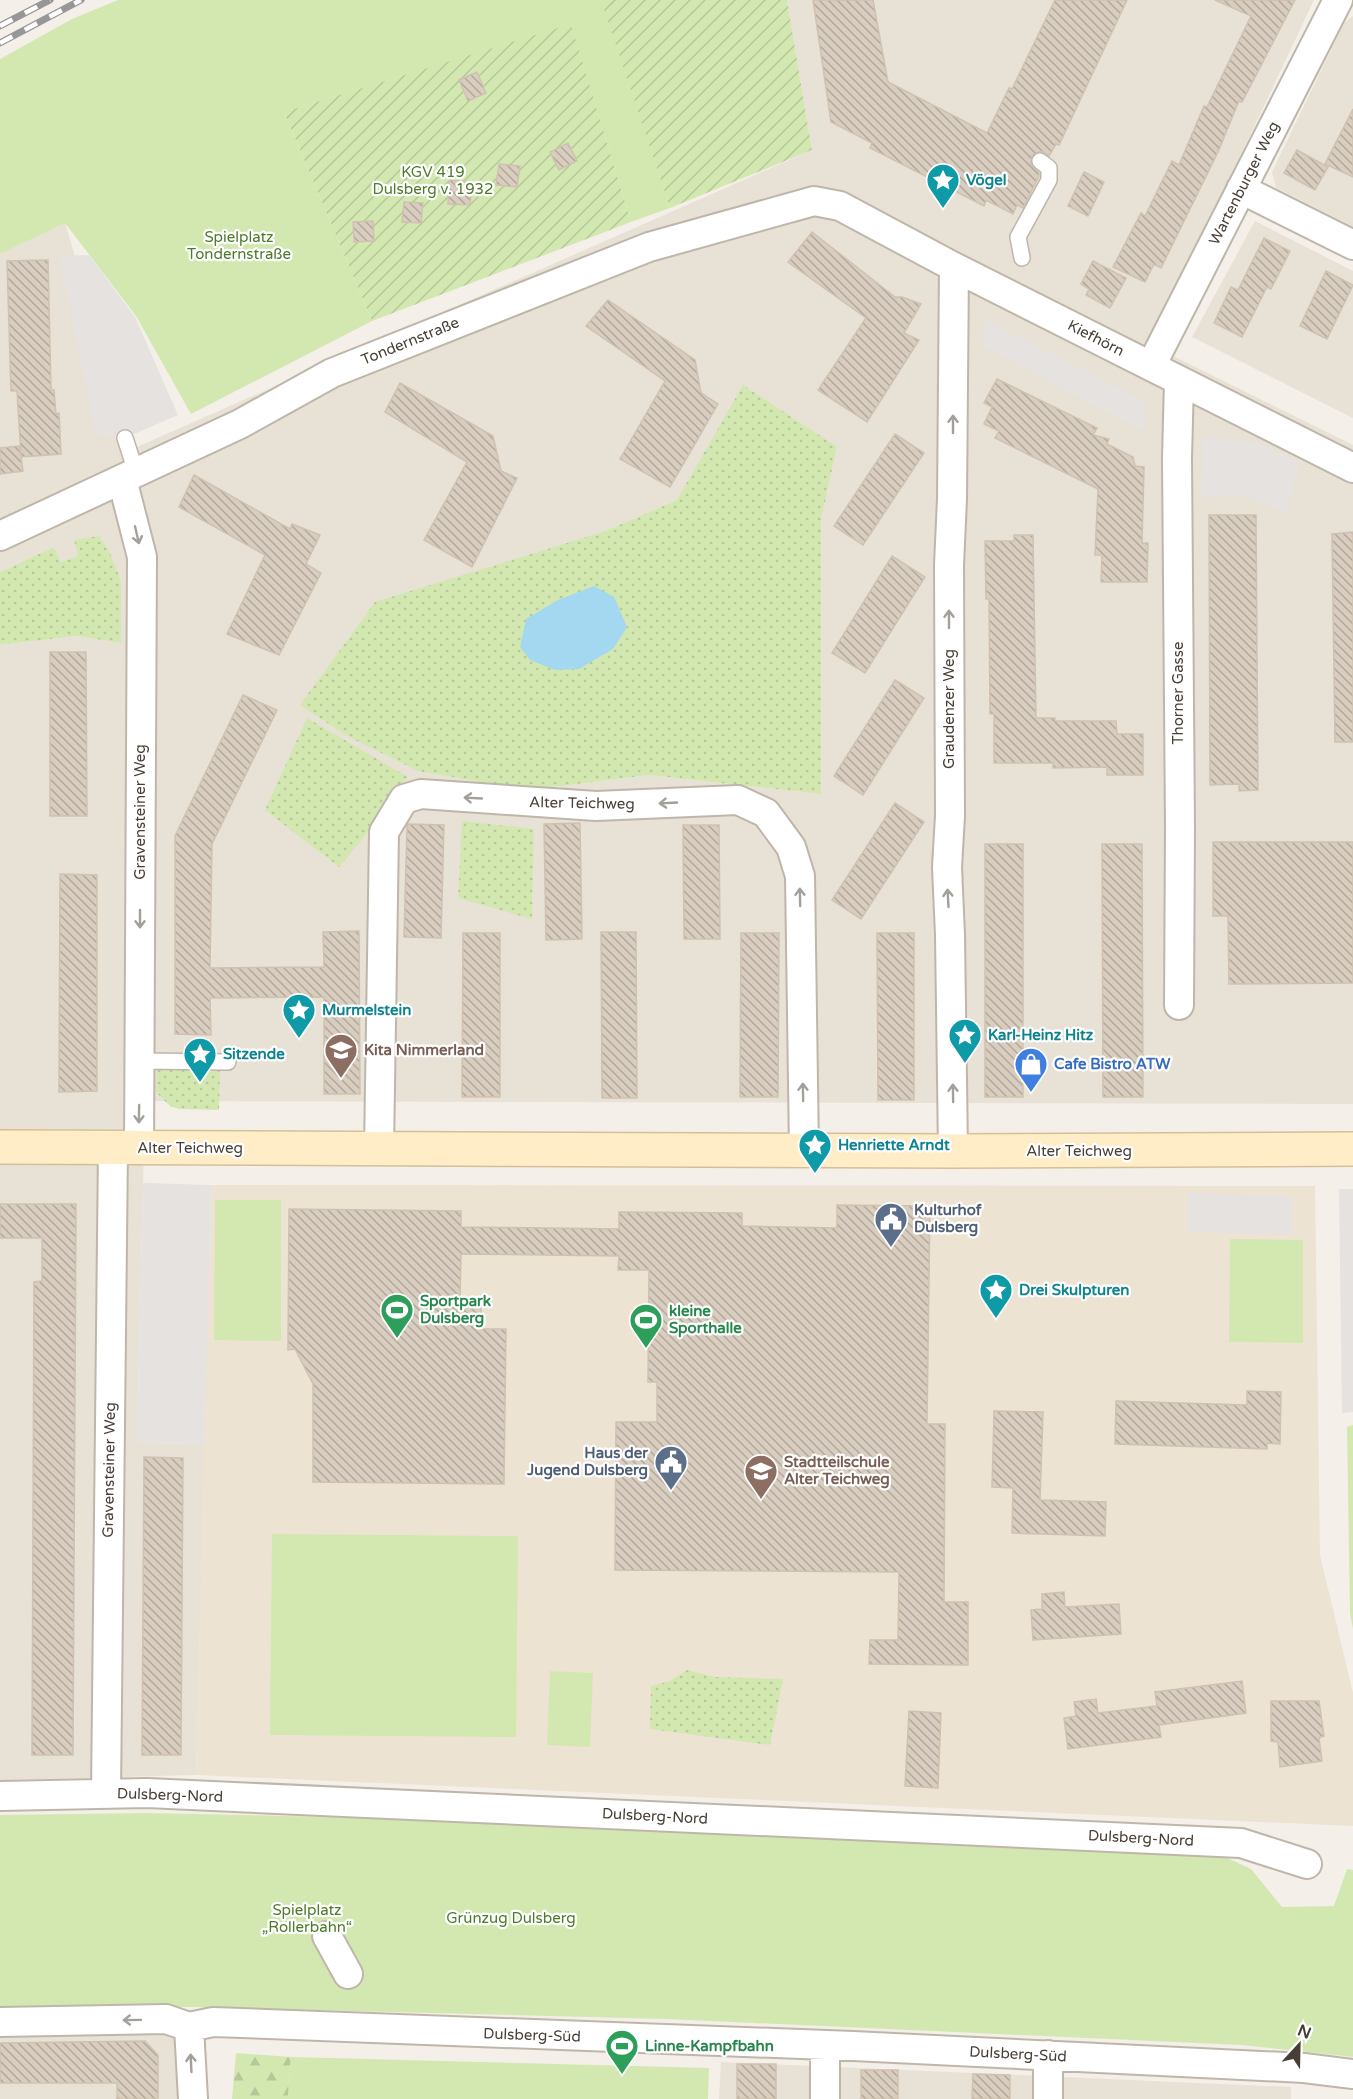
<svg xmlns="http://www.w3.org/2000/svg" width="1353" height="2099" font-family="'Varela Round',sans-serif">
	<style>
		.residential { fill: #e8e1d6; fill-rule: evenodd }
		.education { fill: #ede3d2 }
		.grass { fill: url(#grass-dots) }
		.forest { fill: url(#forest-firs) }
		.park { fill: #d3e8b1 }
		.garden { fill: url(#garden-furrows) }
		.parking { fill: #e5e2e0 }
		.water { fill: #a4d7f0 }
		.building { fill: url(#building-back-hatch); stroke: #d0c2b0; stroke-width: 1.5 }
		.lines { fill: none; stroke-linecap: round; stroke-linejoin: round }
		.lane-casing { stroke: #bfb6aa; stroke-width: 18 }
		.street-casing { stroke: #bfb6aa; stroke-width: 32 }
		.secondary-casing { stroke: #d4c098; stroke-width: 36 }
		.lane { stroke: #fff; stroke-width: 15 }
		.street { stroke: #fff; stroke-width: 28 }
		.secondary { stroke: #feedc7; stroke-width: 33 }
		.rail-casing { stroke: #979797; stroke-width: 7 }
		.rail { stroke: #fff; stroke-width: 4.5; stroke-dasharray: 14; stroke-linecap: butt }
		.oneway { stroke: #a39f9a }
		.labels { text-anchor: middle; stroke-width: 4.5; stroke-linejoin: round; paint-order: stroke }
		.park-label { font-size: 15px; fill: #4d7929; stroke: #fff }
		.culture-label { font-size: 15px; font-weight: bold; fill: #0d838f; stroke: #fff; text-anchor: start }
		.street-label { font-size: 15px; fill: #473f36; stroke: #fff }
		.education-label { font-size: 15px; font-weight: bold; fill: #785e54; stroke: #fff; text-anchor: start }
		.shop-label { font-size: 15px; font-weight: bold; fill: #366cbe; stroke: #fff; text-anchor: start }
		.service-label { font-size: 15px; font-weight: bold; fill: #4e5e75; stroke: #fff; text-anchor: start }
		.leisure-label { font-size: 15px; font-weight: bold; fill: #27864d; stroke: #fff; text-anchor: start }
	</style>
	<defs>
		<pattern id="grass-dots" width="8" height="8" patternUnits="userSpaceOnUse" patternTransform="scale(1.5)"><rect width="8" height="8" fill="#d3e8b1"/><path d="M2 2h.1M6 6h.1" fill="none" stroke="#b6c899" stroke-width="1.8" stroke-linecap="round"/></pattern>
		<pattern id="forest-firs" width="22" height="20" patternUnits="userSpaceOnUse" patternTransform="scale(1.5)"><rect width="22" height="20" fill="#d3e8b1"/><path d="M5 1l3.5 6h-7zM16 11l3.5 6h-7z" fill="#b6c899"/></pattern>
		<pattern id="garden-furrows" width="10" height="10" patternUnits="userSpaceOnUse" patternTransform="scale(1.5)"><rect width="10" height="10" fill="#d3e8b1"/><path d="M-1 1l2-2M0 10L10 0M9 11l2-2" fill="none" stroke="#b6c899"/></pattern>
		<pattern id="building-back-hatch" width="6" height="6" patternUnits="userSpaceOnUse" patternTransform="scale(1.5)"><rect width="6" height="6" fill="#d9cdc0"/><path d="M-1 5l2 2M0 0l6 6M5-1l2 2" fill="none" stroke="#b2a89d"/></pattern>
	</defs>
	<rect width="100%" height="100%" fill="#f4efe8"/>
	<path class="residential" d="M 787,0 L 1314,0 L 1151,345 L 1353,445 L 1353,1104 L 145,1101 L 137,1443 L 205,1444 L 196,1775 L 0,1780 L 0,645 L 77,636 L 121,643 L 121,581 L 79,556 L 61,562 L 54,547 L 0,572 L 0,254 L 65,222 L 130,450 L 812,150 ZM 837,447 L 821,520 L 821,794 L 649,775 L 529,790 L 603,532 L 677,500 Z
		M 1353,16 L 1353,227 L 1276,188 L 1272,172 L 1344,23 Z
		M 1255,221 L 1353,271 L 1353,418 L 1192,337 Z
		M 178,2031 L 179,2099 L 0,2099 L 0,2036 Z
		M 721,2062 L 1291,2087 L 1291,2099 L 719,2099 Z"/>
	<path class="education" d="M 211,1185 L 1315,1186 L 1320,1555 L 1353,1693 L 1353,1826 L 196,1775 Z"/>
	<path class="grass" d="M 743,385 L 837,447 L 821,520 L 821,794 L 649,775 L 529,790 L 418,771 L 347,736 L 300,705 L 375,602 L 603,532 L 677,500 Z
		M 99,536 L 110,553 L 121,581 L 121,643 L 77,636 L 0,645 L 0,572 L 54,547 L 61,562 L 78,556 L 74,540 Z
		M 307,718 L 408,777 L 369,831 L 339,867 L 265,810 Z
		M 462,821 L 534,829 L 532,919 L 458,898 Z
		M 157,1066 L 220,1069 L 219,1110 L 179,1109 L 170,1106 L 156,1092 Z
		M 687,1670 L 715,1677 L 783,1679 L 770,1745 L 650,1729 L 651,1686 L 670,1681 Z"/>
	<path class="forest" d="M 236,2053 L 291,2057 L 288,2099 L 232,2099 Z"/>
	<path class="park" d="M 118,0 L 602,0 L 670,208 L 631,222 L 571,25 L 284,112 L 372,321 L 191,414 L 136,316 L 65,223 L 0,254 L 0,59 L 72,19 Z
		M 215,1200 L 281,1200 L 281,1341 L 214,1340 Z
		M 1230,1239 L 1303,1240 L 1303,1343 L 1229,1342 Z
		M 1353,1425 L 1353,1629 L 1350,1613 L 1347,1427 Z
		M 272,1534 L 518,1536 L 516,1737 L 270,1735 Z
		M 550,1671 L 593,1673 L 590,1747 L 547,1745 Z
		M 148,1813 L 558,1822 L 1212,1851 L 1251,1869 L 1282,1907 L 1334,1906 L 1347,1869 L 1353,1870 L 1353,2057 L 1241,2045 L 667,2019 L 197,2007 L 0,2007 L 0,1815 Z
		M 291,2057 L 709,2068 L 708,2099 L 288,2099 Z"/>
	<path class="garden" d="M 601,0 L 787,0 L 812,150 L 670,208 Z
		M 571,24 L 631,222 L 372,321 L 284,112 Z"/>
	<path class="parking" d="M 89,255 L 135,317 L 178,415 L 125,438 L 96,434 L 60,256 Z
		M 987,321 L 1146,402 L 1145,432 L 983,346 Z
		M 1203,437 L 1258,443 L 1300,462 L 1287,513 L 1242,495 L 1201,498 Z
		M 143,1183 L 211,1185 L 205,1444 L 137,1443 Z
		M 1339,1189 L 1353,1189 L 1353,1412 L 1342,1413 Z
		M 1188,1193 L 1292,1196 L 1291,1235 L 1187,1232 Z"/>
	<path class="water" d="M 594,586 L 614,597 L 627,627 L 613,649 L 579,669 L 555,670 L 530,660 L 520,647 L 526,619 L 558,600 Z"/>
	<path class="building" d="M 813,0 L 873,0 L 888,82 L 987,133 L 1009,88 L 1012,89 L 1055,0 L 1127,0 L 1059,145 L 1056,144 L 1049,156 L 1041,151 L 1032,156 L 1031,164 L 1039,173 L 1039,176 L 1023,208 L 1017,205 L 1013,214 L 986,200 L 984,206 L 870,148 L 872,143 L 831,122 Z
		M 1215,0 L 1295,0 L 1242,102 L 1239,101 L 1218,152 L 1161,268 L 1154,264 L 1145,282 L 1113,267 L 1141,213 L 1145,216 L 1172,161 L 1179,165 L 1204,106 L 1207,107 L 1251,16 Z
		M 477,72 L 486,93 L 468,101 L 459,80 Z
		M 1353,109 L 1353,177 L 1325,164 Z
		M 568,143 L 577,161 L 559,170 L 550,152 Z
		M 1297,150 L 1328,167 L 1315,190 L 1284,173 Z
		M 499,164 L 520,166 L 517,187 L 496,185 Z
		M 1084,172 L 1104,182 L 1088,216 L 1068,206 Z
		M 449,180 L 472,182 L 470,205 L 448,204 Z
		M 404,202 L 423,203 L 421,223 L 402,222 Z
		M 373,221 L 374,241 L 354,242 L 353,222 Z
		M 812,232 L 895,297 L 902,297 L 921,304 L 904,333 L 919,340 L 867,422 L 818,390 L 866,318 L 788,262 Z
		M 1264,238 L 1290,251 L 1271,289 L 1267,287 L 1242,337 L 1214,323 L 1231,287 L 1238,290 Z
		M 48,260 L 51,390 L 54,390 L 56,414 L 59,413 L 61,454 L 21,457 L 23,471 L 0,474 L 0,448 L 19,446 L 21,456 L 17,391 L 11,391 L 7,261 Z
		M 1093,261 L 1126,278 L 1110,308 L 1086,295 L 1089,289 L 1081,284 Z
		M 1326,271 L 1353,285 L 1327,339 L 1300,326 Z
		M 608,300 L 695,360 L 701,393 L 718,404 L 670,487 L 620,459 L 665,381 L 586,326 Z
		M 997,379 L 1097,428 L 1093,435 L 1109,439 L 1107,444 L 1133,457 L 1135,466 L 1144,467 L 1142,543 L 1148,543 L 1147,582 L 1101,582 L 1102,555 L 1095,555 L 1098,489 L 995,438 L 999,431 L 984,424 L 992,407 L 984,403 Z
		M 400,383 L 493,436 L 501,471 L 517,478 L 472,567 L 424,540 L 467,462 L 385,412 Z
		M 895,434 L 924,453 L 863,545 L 834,526 Z
		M 194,475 L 290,529 L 292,524 L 320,535 L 306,564 L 321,573 L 279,655 L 227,634 L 265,555 L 179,507 Z
		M 1209,515 L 1256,515 L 1258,790 L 1239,791 L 1239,784 L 1210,785 Z
		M 1353,532 L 1353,742 L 1335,742 L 1332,534 Z
		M 1014,535 L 1033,535 L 1036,718 L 1055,718 L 1055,721 L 1116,721 L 1117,734 L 1143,734 L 1143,775 L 1107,775 L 1107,767 L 1053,768 L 1053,763 L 994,763 L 994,714 L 990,714 L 989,599 L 986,599 L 985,541 L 1014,541 Z
		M 892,556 L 925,577 L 865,673 L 832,653 Z
		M 50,652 L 86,652 L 87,816 L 50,816 Z
		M 895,680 L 924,698 L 863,795 L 834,776 Z
		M 243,695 L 277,710 L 212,844 L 210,968 L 324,967 L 323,932 L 359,931 L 360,1094 L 324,1094 L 324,997 L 210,998 L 211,1035 L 175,1034 L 175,836 Z
		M 895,803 L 924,822 L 861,919 L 832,900 Z
		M 580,823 L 582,939 L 546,940 L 544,824 Z
		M 408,824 L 444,825 L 441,938 L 404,937 L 407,827 Z
		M 683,825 L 719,825 L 720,939 L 684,939 Z
		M 1213,842 L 1353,842 L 1353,983 L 1229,984 L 1228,916 L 1213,916 Z
		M 985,844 L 1023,844 L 1023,1097 L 985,1097 Z
		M 1102,844 L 1142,844 L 1143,1097 L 1103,1097 Z
		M 60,874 L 97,875 L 97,1091 L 59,1092 Z
		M 601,932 L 636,932 L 637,1098 L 602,1098 Z
		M 463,933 L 500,933 L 500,1097 L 462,1097 Z
		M 741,933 L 779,933 L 778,1097 L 740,1097 Z
		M 877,933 L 914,933 L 914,1100 L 878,1100 Z
		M 0,1204 L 76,1204 L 73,1755 L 32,1755 L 34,1282 L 42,1281 L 42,1238 L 0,1238 Z
		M 837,1205 L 930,1206 L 927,1424 L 945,1424 L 944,1602 L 968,1602 L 968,1665 L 869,1664 L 870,1640 L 898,1640 L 899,1572 L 615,1570 L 616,1422 L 657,1422 L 657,1382 L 648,1382 L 649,1270 L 618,1270 L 619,1256 L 461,1254 L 460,1302 L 481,1302 L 481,1329 L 506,1329 L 504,1484 L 313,1482 L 313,1384 L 295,1349 L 288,1350 L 289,1209 L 461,1211 L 461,1227 L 619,1229 L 619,1212 L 742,1213 L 742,1226 L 837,1228 Z
		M 1247,1391 L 1281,1392 L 1280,1444 L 1267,1443 L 1267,1449 L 1115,1444 L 1116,1401 L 1247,1405 Z
		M 994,1411 L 1043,1412 L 1040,1500 L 1106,1502 L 1105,1536 L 1012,1533 L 1013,1488 L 992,1487 Z
		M 144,1457 L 183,1458 L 181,1755 L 142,1755 Z
		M 1064,1592 L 1065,1607 L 1119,1604 L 1121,1634 L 1033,1640 L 1031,1610 L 1042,1609 L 1042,1594 Z
		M 1242,1681 L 1246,1713 L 1159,1725 L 1161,1737 L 1068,1749 L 1064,1718 L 1076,1716 L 1074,1702 L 1096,1699 L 1098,1713 L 1157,1706 L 1155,1692 Z
		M 1271,1701 L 1319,1701 L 1324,1736 L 1319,1738 L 1322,1761 L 1280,1767 L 1278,1742 L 1271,1741 Z
		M 909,1711 L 941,1713 L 938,1788 L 905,1786 Z
		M 145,2041 L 158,2055 L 158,2099 L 117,2099 L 117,2083 L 0,2083 L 0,2043 Z
		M 737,2064 L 776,2064 L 776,2099 L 737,2099 Z
		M 861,2070 L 898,2070 L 898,2099 L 861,2099 Z
		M 973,2074 L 1010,2075 L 1010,2099 L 972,2099 Z"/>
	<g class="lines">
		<defs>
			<path id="lane" d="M 1022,258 L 1018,237 L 1049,180 L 1049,168 L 1040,161
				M 125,438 L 136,472
				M 140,1061 L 228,1062"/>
			<path id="street" d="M 1241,189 L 1353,245
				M 1151,366 L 1338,0
				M 122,479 L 142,557 L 139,1148
				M 0,536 L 240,424 L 332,373 L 649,247 L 814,201 L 840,206 L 954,267 L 1353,468
				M 1179,1005 L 1180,827 L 1177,458 L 1179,381
				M 379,1149 L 384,832 L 404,799 L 421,794 L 596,806 L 738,800 L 766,813 L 791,847 L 800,876 L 804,1151
				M 953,1151 L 950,935 L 947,867 L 950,816 L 949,565 L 952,499 L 954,267
				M 106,1793 L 113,1148
				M 0,1796 L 147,1793 L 1241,1843 L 1307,1864
				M 327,1936 L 348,1974
				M 0,2022 L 166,2019 L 189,2027 L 213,2022 L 853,2046 L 1304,2068 L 1353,2074
				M 189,2027 L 193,2099
				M 825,2099 L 825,2045
				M 1048,2099 L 1048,2055"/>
			<path id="secondary" d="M 0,1147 L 953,1151 L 1353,1149"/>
		</defs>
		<use href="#lane" class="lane-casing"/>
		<use href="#street" class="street-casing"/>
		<use href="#secondary" class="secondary-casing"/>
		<use href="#lane" class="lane"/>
		<use href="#street" class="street"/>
		<use href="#secondary" class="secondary"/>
		<defs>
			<path id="rail" d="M 0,26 L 50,0
				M 0,43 L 81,0"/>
		</defs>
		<use href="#rail" class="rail-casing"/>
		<use href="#rail" class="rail"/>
	</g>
	<defs><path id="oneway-shaft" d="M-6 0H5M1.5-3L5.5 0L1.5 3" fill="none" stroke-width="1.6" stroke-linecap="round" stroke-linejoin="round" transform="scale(1.5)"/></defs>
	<g class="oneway">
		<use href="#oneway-shaft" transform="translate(953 424) rotate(-90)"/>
		<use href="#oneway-shaft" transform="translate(137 535) rotate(77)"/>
		<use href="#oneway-shaft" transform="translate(949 619) rotate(-90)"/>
		<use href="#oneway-shaft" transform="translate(473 798) rotate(-177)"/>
		<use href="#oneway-shaft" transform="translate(668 803) rotate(177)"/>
		<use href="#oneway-shaft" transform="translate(800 897) rotate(-91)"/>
		<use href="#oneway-shaft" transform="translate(948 898) rotate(-93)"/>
		<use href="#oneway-shaft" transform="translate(140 919) rotate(90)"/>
		<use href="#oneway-shaft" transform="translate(803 1092) rotate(-91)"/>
		<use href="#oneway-shaft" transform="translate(953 1093) rotate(-91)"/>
		<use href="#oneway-shaft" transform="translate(139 1114) rotate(91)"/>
		<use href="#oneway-shaft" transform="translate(132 2020) rotate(179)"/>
		<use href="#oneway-shaft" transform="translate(191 2063) rotate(-93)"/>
	</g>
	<defs>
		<symbol id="sight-pin" viewBox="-11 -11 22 30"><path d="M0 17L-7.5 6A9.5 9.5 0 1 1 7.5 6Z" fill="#0f9aa8" stroke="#fff"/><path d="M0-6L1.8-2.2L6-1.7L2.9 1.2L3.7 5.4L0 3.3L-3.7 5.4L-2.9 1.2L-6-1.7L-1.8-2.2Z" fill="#fff"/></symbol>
		<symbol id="school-pin" viewBox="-11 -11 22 30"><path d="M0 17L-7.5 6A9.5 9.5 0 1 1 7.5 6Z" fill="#8d6e63" stroke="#fff"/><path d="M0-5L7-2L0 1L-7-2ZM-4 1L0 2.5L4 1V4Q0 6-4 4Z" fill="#fff"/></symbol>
		<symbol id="shop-pin" viewBox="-11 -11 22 30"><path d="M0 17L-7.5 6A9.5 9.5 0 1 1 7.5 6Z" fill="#3f7fe0" stroke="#fff"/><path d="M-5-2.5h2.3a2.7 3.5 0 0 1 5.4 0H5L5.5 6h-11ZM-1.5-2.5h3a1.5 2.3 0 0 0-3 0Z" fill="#fff"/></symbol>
		<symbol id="civic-pin" viewBox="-11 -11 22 30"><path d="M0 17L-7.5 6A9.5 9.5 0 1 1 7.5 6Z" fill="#5c6f8a" stroke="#fff"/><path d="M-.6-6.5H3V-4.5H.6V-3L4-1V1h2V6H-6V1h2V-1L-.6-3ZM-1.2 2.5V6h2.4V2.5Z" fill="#fff"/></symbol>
		<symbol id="stadium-pin" viewBox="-11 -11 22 30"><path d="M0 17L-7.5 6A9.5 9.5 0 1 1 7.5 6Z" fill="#2e9e5b" stroke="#fff"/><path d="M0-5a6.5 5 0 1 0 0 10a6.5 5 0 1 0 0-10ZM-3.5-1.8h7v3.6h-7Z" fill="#fff"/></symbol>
	</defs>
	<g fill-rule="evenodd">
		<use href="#sight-pin" x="924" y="161" width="38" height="52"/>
		<use href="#sight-pin" x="280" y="991" width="38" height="52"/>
		<use href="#sight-pin" x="946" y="1016" width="38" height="52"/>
		<use href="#school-pin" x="322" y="1031" width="38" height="52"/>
		<use href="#sight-pin" x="181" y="1035" width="38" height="52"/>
		<use href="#shop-pin" x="1012" y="1045" width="38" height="52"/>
		<use href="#sight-pin" x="796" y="1126" width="38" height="52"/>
		<use href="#civic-pin" x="872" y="1200" width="38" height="52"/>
		<use href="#sight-pin" x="977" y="1271" width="38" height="52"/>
		<use href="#stadium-pin" x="378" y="1291" width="38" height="52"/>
		<use href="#stadium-pin" x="627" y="1301" width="38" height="52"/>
		<use href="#civic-pin" x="652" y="1443" width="38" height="52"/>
		<use href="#school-pin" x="742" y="1452" width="38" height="52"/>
		<use href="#stadium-pin" x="603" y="2027" width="38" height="52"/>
	</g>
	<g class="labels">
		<g class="park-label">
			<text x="433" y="177">KGV 419<tspan x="433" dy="17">Dulsberg v. 1932</tspan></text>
			<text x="239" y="242">Spielplatz<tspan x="239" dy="17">Tondernstraße</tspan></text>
			<text x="307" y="1915">Spielplatz<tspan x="307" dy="17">„Rollerbahn“</tspan></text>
			<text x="511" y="1923">Grünzug Dulsberg</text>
		</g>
		<g class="culture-label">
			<text x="966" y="185">Vögel</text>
			<text x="322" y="1015">Murmelstein</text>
			<text x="988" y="1040">Karl-Heinz Hitz</text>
			<text x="223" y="1059">Sitzende</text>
			<text x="838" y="1150">Henriette Arndt</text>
			<text x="1019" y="1295">Drei Skulpturen</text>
		</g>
		<g class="street-label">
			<text transform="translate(1244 183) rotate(-63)" y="5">Wartenburger Weg</text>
			<text transform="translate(1096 338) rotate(27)" y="5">Kiefhörn</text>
			<text transform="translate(410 341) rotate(-22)" y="5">Tondernstraße</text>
			<text transform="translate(1178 693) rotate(-90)" y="5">Thorner Gasse</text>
			<text transform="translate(949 709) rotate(-90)" y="5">Graudenzer Weg</text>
			<text transform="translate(582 803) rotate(1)" y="5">Alter Teichweg</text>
			<text transform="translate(140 812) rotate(-90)" y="5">Gravensteiner Weg</text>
			<text x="190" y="1153">Alter Teichweg</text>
			<text x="1079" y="1156">Alter Teichweg</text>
			<text transform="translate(109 1470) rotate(-89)" y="5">Gravensteiner Weg</text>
			<text transform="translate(170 1795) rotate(2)" y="5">Dulsberg-Nord</text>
			<text transform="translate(655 1816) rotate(3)" y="5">Dulsberg-Nord</text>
			<text transform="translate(1141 1838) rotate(3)" y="5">Dulsberg-Nord</text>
			<text transform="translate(532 2035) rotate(2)" y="5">Dulsberg-Süd</text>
			<text transform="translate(1018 2054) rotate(3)" y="5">Dulsberg-Süd</text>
		</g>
		<g class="education-label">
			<text x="364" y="1055">Kita Nimmerland</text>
			<text x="784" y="1467">Stadtteilschule<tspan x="784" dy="17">Alter Teichweg</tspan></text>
		</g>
		<g class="shop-label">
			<text x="1054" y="1069">Cafe Bistro ATW</text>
		</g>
		<g class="service-label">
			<text x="914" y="1215">Kulturhof<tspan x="914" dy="17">Dulsberg</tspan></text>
			<text x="648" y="1458" text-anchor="end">Haus der<tspan x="648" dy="17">Jugend Dulsberg</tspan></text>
		</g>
		<g class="leisure-label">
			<text x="420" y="1306">Sportpark<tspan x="420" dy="17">Dulsberg</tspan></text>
			<text x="669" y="1316">kleine<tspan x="669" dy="17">Sporthalle</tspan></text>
			<text x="645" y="2051">Linne-Kampfbahn</text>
		</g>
	</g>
	<g transform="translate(1299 2045) rotate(22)" stroke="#ffffff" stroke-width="4.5" paint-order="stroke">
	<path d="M0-4.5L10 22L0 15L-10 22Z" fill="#473f36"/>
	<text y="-9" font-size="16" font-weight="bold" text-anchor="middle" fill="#473f36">N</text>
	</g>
</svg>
